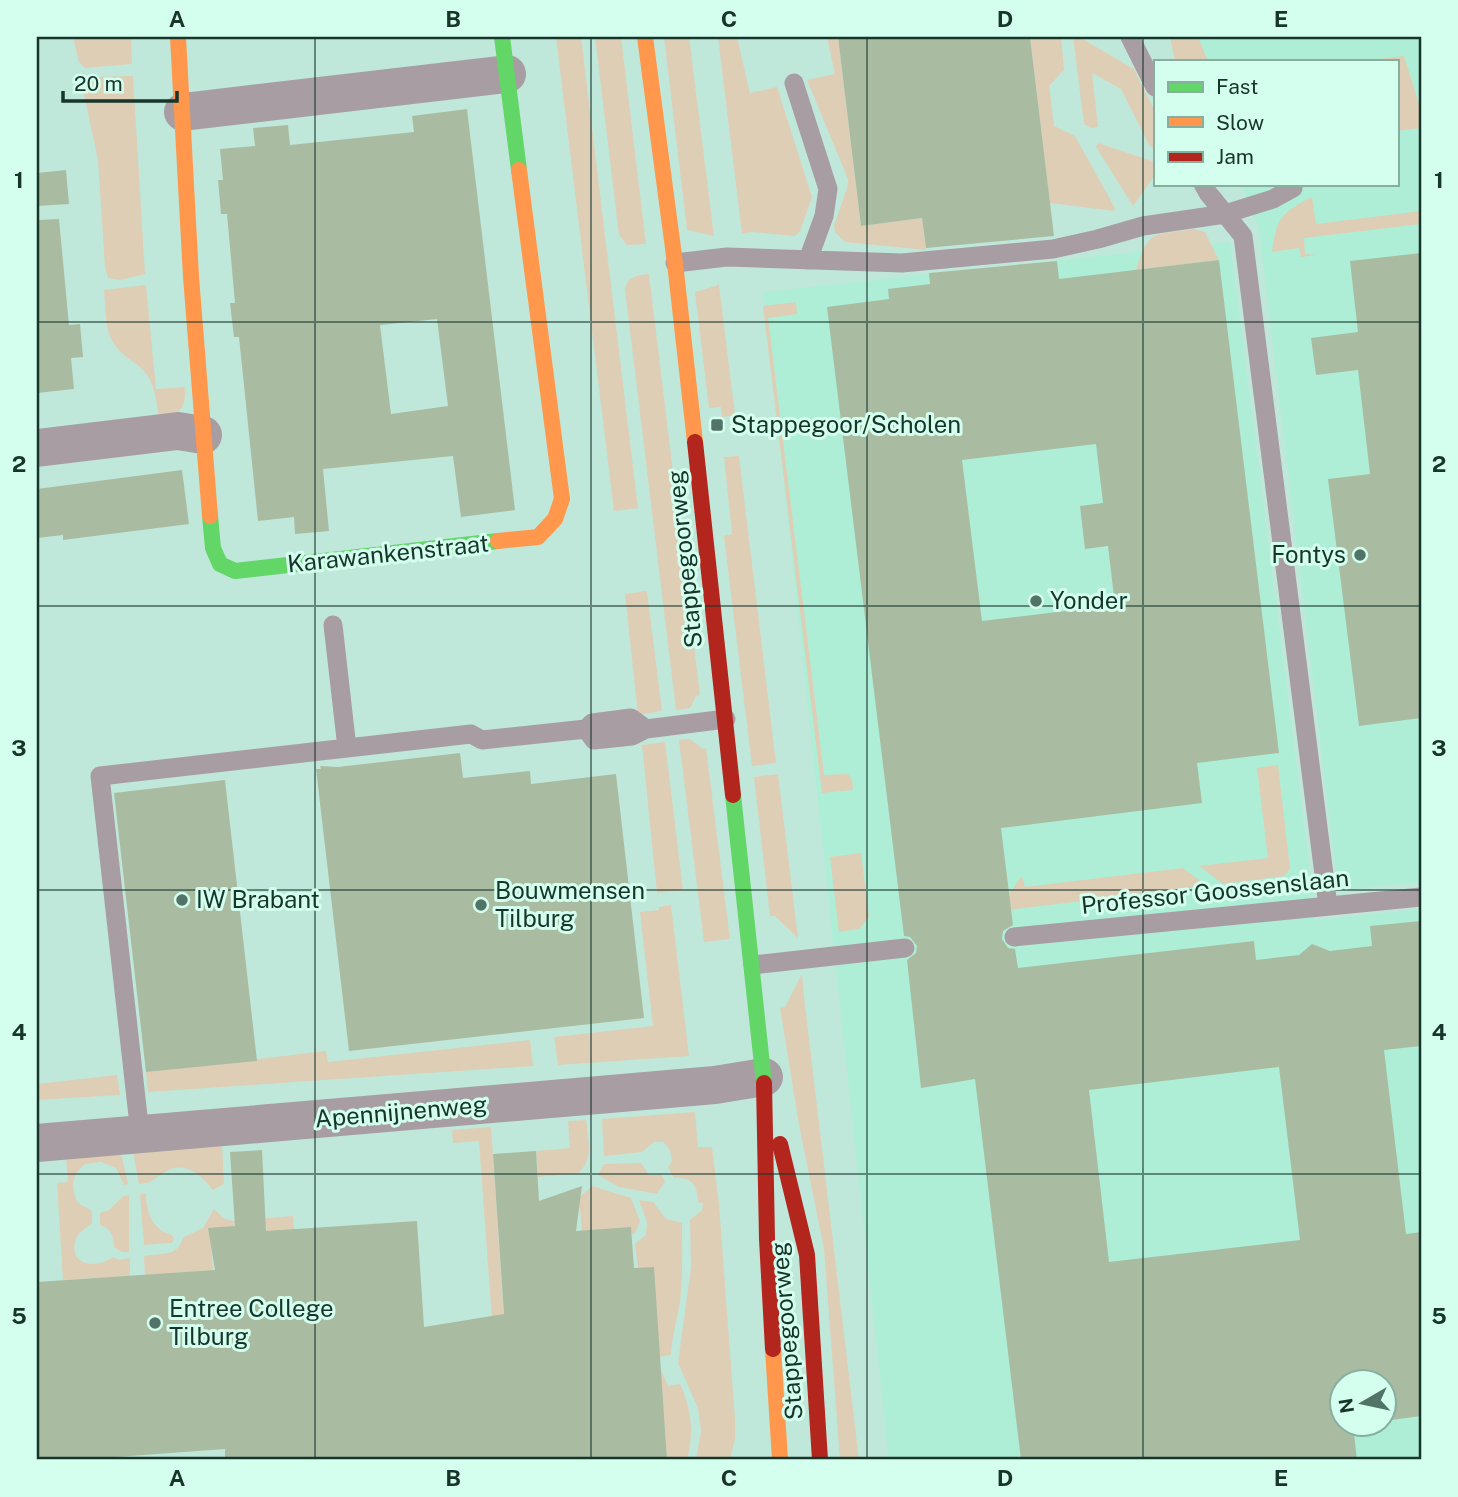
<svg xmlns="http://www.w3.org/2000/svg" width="1458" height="1497" font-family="'Public Sans',sans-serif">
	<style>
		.built { fill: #aeeed7; fill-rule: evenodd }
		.green { fill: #deceb5 }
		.building { fill: #a9bca2; fill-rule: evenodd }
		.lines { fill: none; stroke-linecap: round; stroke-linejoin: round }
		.lane { stroke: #a89da3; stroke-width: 19 }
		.street { stroke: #a89da3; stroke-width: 38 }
		.fast { stroke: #63d668; stroke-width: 16 }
		.slow { stroke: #ff974d; stroke-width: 16 }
		.jam { stroke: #b3261e; stroke-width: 16 }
		.grid { fill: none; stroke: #17352b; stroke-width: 2; stroke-opacity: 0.55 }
		.poi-dot { fill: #527468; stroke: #d4ffee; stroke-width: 2.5 }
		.labels { text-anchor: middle; stroke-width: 6; stroke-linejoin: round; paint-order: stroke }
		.poi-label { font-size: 24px; fill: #17352b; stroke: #d4ffee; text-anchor: start }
		.street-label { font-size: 24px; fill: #17352b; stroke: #d4ffee }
		.neatline { fill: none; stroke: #17352b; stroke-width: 2.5 }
		.grid-label { font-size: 23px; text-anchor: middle; font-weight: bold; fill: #17352b }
	</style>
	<rect width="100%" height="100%" fill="#c0e8da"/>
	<path class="built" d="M 1180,37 L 1421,37 L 1421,882 L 1338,890 L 1259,229 L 1241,184 L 1397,184 L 1397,61 L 1190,61 Z
		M 1230,242 L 1316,920 L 1421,909 L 1421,1460 L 889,1460 L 763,292 ZM 1342,1382 L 1384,1382 L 1384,1424 L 1342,1424 Z"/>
	<path class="green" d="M 73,37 L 131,37 L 132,64 L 85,68 L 79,62 Z
		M 556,37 L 581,37 L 638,508 L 614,511 Z
		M 595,37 L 621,37 L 646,244 L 627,245 L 619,235 Z
		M 664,37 L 689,37 L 714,236 L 687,230 Z
		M 718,37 L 737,37 L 750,93 L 777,87 L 812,197 L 800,231 L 795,236 L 752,232 L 742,234 Z
		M 827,37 L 838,37 L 861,226 L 922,218 L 926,250 L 845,242 L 835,232 L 834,226 L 848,185 L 848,179 L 807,80 L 835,74 Z
		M 1030,37 L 1061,37 L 1064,70 L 1049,86 L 1054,126 L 1075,136 L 1115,208 L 1114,211 L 1050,203 Z
		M 1073,37 L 1079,37 L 1134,69 L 1155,111 L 1155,150 L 1149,145 L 1121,89 L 1092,73 L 1098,127 L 1091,128 L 1084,124 Z
		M 1170,37 L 1198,37 L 1208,61 L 1175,61 Z
		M 1404,56 L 1421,110 L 1421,128 L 1397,131 L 1397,61 L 1364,61 Z
		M 133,76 L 145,274 L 120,280 L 108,278 L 105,267 L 98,160 L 82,85 L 89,77 Z
		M 1098,143 L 1155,162 L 1155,175 L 1133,206 L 1096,147 Z
		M 1312,197 L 1316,224 L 1421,211 L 1421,224 L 1304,238 L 1305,254 L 1316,255 L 1301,257 L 1299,248 L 1272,252 C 1277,217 1281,213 1312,197 Z
		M 1194,229 L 1205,232 L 1219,260 L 1136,270 C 1149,228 1153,236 1194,229 Z
		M 649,274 L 700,695 L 696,696 L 690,708 L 676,710 L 625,289 C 628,276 638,275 649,274 Z
		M 146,285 L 156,389 L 185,387 C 187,407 178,418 159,422 C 157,404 156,384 143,370 C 134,361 122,356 114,344 C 104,329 106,308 104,290 Z
		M 719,285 L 735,415 L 722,417 L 721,407 L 709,408 L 695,292 Z
		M 796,302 L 797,314 L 768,318 L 824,775 L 848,774 L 852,779 L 853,790 L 822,793 L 763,306 Z
		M 739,456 L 776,763 L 752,766 L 724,536 L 732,534 L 724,457 Z
		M 647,591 L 662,711 L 638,715 L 625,594 Z
		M 690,739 L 703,749 L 706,748 L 730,939 L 704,942 L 679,740 Z
		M 665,742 L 683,890 L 657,893 L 642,745 Z
		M 1278,765 L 1290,869 L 1284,876 L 1223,884 L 1199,866 L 1268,858 L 1257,768 Z
		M 778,774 L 798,938 L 775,916 L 770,916 L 754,777 Z
		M 861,853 L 869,917 L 859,929 L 839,932 L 830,857 Z
		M 1183,868 L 1207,886 L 1007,910 L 1005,899 L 1022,876 L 1025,887 Z
		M 671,905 L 689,1056 L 558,1065 L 554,1037 L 653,1026 L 640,912 L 659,910 L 659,907 Z
		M 802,974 L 804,997 L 859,1460 L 840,1460 L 824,1249 L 799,1125 L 780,1008 L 785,1007 Z
		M 530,1040 L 533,1066 L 148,1092 L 146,1072 L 326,1051 L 328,1062 Z
		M 117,1075 L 120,1095 L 37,1100 L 37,1084 Z
		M 695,1112 L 698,1147 L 712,1147 L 719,1204 L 735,1420 L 735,1438 L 730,1460 L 696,1460 L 701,1431 L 698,1408 L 678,1363 L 691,1267 L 690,1220 L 702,1210 L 703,1203 L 698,1202 C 698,1186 691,1176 674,1178 L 668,1167 L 672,1162 L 670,1150 L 663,1142 L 654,1142 L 642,1152 L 604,1156 L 602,1119 Z
		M 586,1120 C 588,1141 594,1157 579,1173 L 538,1177 L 536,1151 L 570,1148 L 568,1121 Z
		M 491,1127 L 504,1319 L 492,1320 L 479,1141 L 453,1143 L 452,1130 Z
		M 222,1145 L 224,1184 L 213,1190 C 200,1174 185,1160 165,1172 C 153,1179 153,1183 139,1184 L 133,1151 Z
		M 115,1152 L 122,1157 L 128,1184 L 124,1185 L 116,1168 L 101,1162 L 85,1164 C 71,1176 70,1187 78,1203 L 92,1211 L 92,1223 C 86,1229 79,1231 76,1239 C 67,1265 95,1270 113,1257 L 119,1260 L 130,1258 L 130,1276 L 63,1280 L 57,1183 L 68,1182 L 66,1156 Z
		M 641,1163 L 649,1175 L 662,1175 L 665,1182 L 657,1194 L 619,1187 L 598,1175 L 604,1164 Z
		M 592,1186 L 631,1198 L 640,1221 L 635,1234 L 582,1231 L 580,1208 L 578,1206 L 580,1197 Z
		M 140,1194 L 146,1194 C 146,1212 153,1231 172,1235 L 174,1239 L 172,1243 L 144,1245 Z
		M 129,1195 L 129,1252 L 122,1252 L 114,1247 C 113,1235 111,1229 100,1225 L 100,1213 L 109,1210 L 123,1196 Z
		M 639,1200 L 653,1202 L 666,1219 L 682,1223 C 682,1249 683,1275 680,1301 C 677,1320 672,1336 671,1355 L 659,1357 L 638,1268 L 635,1244 L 646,1235 L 647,1222 Z
		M 214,1209 L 225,1219 L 233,1221 L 293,1216 L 294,1230 L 276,1375 L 266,1224 L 210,1229 L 213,1270 L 145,1275 L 144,1256 L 170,1253 L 178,1248 L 184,1237 L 203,1228 Z
		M 660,1368 L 668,1386 L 680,1384 C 692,1409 694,1434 687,1460 L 667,1460 Z"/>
	<path class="building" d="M 838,37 L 1030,37 L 1054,236 L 926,248 L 922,218 L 861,226 Z
		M 467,109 L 515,510 L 461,517 L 453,456 L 323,469 L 329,531 L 295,534 L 294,517 L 258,521 L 239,337 L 234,337 L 230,303 L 235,303 L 227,214 L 221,214 L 218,180 L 223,180 L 220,149 L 255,146 L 253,128 L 288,125 L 290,145 L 414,132 L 412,116 ZM 437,319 L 448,406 L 391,414 L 380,325 Z
		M 66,170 L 69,204 L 37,206 L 37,173 Z
		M 59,219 L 69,325 L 80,324 L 83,357 L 71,358 L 74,389 L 37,393 L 37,220 Z
		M 1421,253 L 1421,718 L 1359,726 L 1328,479 L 1370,474 L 1358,370 L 1316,375 L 1311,338 L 1358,332 L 1350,261 Z
		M 1219,260 L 1279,753 L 1197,763 L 1202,803 L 1001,828 L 1013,925 L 1003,931 L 1002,939 L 1008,948 L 1015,949 L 1018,968 L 1254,941 L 1256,960 L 1299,955 L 1312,944 L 1330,951 L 1372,946 L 1370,926 L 1421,921 L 1421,1046 L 1384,1050 L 1406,1234 L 1421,1232 L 1421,1416 L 1384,1421 L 1384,1382 L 1342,1382 L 1342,1424 L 1363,1424 L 1353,1425 L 1357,1460 L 1021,1460 L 975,1079 L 921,1088 L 907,960 L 916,953 L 917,946 L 910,937 L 904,936 L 827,307 L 889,299 L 888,289 L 930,284 L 929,273 L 1057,261 L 1059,279 ZM 1096,444 L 1103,503 L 1080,506 L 1085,549 L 1108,546 L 1115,605 L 982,621 L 962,460 ZM 1279,1067 L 1300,1240 L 1109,1262 L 1089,1090 Z
		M 182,470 L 189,524 L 63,540 L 63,535 L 37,538 L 37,489 Z
		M 460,753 L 463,778 L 530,771 L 531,784 L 616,774 L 644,1018 L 349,1051 L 316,769 L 321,769 L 320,766 L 338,767 Z
		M 225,780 L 257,1061 L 146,1072 L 114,793 Z
		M 262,1150 L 266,1231 L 417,1221 L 424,1327 L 504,1314 L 493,1154 L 536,1151 L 539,1201 L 582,1186 L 576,1231 L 631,1227 L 634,1268 L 654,1267 L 667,1460 L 225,1460 L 225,1449 L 76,1460 L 37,1460 L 37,1282 L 215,1270 L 208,1228 L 235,1226 L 230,1152 Z"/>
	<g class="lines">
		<path class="lane" d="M 1130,37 L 1155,87
			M 794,83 L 828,189 L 824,216 L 808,260
			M 1203,184 L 1208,193 L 1243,236 L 1328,906
			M 675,263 L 727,257 L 902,263 L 1053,249 L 1098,239 L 1143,226 L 1225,214 L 1273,199 L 1293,188
			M 333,625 L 347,748
			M 586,729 L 592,723 L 631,718 L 646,729
			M 1014,937 L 1421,897
			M 753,965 L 905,948
			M 140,1134 L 100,776 L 471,734 L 482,740 L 586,729 L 594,740 L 632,736 L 646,729 L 726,719"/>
		<path class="street" d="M 183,112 L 507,74
			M 37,448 L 178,431 L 203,435
			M 37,1143 L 715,1085 L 764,1077"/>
		<path class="fast" d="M 502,37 L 519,170
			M 210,516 L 213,548 L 220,564 L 235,571 L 498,541
			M 733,795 L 764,1083"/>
		<path class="slow" d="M 178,37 L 191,277 L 210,516
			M 645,37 L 675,263 L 695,442
			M 498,541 L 538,537 L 555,519 L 562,499 L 519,170
			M 773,1349 L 780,1460"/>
		<path class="jam" d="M 695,442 L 733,795
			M 764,1083 L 767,1239 L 773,1349
			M 780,1144 L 807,1255 L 820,1460"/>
	</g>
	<path class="grid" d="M 315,37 L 315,1460M 591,37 L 591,1460M 867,37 L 867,1460M 1143,37 L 1143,1460M 37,322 L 1421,322M 37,606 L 1421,606M 37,890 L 1421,890M 37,1174 L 1421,1174"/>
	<g class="poi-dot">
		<rect x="710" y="418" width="14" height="14" rx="3.5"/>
		<circle cx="1360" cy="555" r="7"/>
		<circle cx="1036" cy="601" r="7"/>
		<circle cx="182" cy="900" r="7"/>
		<circle cx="481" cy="905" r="7"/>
		<circle cx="155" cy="1323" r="7"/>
	</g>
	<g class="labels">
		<g class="poi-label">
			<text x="731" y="433">Stappegoor/Scholen</text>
			<text x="1346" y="563" text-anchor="end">Fontys</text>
			<text x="1050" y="609">Yonder</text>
			<text x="495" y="899">Bouwmensen<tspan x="495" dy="28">Tilburg</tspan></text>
			<text x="196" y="908">IW Brabant</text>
			<text x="169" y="1317">Entree College<tspan x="169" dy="28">Tilburg</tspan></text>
		</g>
		<g class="street-label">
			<text transform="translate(388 554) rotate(-6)" y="8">Karawankenstraat</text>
			<text transform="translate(685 559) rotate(-96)" y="8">Stappegoorweg</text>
			<text transform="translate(1215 892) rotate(-6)" y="8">Professor Goossenslaan</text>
			<text transform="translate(401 1112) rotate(-5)" y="8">Apennijnenweg</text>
			<text transform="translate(787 1331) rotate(-95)" y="8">Stappegoorweg</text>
		</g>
	</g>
	<rect width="1458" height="1497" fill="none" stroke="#d4ffee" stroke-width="77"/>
	<rect x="1154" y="60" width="245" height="126" fill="#d4ffee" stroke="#88aea0" stroke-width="2"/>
	<rect x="1168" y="82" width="35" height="10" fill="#63d668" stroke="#88aea0" stroke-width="2"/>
	<text x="1216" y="94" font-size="21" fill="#17352b">Fast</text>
	<rect x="1168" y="117" width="35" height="10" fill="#ff974d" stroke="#88aea0" stroke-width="2"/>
	<text x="1216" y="130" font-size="21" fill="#17352b">Slow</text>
	<rect x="1168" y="152" width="35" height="10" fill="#b3261e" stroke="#88aea0" stroke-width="2"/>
	<text x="1216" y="164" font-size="21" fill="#17352b">Jam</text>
	<g transform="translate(1363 1403) rotate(261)"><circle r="33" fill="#d4ffee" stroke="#88aea0" stroke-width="2"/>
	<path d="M0-5L12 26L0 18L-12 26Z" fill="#527468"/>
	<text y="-10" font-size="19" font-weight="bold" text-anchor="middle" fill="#17352b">N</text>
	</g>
	<path d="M63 91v10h114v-10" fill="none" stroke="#17352b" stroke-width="3.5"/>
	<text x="74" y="91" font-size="21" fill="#17352b" stroke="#d4ffee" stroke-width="5" paint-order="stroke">20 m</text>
	<rect x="38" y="38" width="1382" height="1420" class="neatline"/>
	<g class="grid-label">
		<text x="177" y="27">A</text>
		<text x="453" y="27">B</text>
		<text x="729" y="27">C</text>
		<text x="1005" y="27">D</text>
		<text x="1281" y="27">E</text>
		<text x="19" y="188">1</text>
		<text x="1439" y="188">1</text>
		<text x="19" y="472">2</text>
		<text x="1439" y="472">2</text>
		<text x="19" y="756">3</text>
		<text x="1439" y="756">3</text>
		<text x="19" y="1040">4</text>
		<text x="1439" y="1040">4</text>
		<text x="19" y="1324">5</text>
		<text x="1439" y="1324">5</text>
		<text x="177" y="1486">A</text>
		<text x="453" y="1486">B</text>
		<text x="729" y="1486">C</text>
		<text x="1005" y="1486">D</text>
		<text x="1281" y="1486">E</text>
	</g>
</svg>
